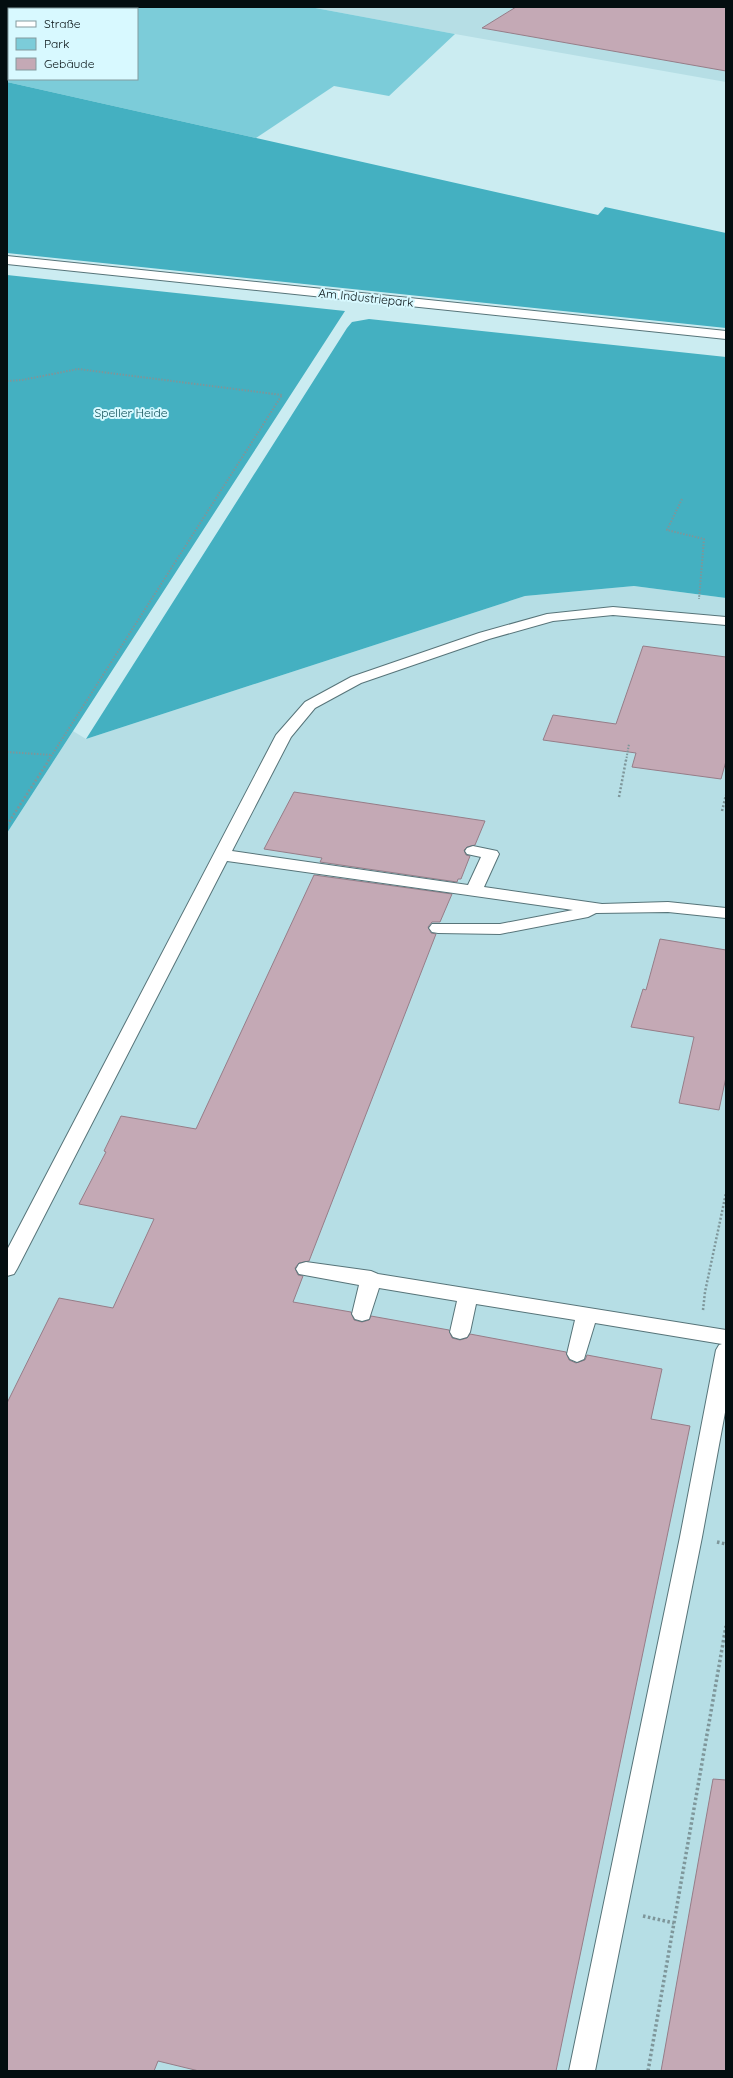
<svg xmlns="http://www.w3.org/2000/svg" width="733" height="2078" font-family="Quicksand,sans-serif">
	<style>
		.built { fill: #b6dee5 }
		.green { fill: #7cccd9 }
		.forest { fill: #44b0c1 }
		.building { fill: #c4a9b5; stroke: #967d88 }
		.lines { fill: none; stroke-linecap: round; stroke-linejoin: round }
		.service-casing { stroke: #577479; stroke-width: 2 }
		.tertiary-casing { stroke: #577479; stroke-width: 2 }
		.path-far2 { stroke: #7e969a; stroke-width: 2; stroke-dasharray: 1.5 1.5; stroke-linecap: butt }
		.path-far1 { stroke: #7e969a; stroke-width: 2.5; stroke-dasharray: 2 2; stroke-linecap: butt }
		.path { stroke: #7e969a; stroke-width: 3.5; stroke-dasharray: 2.5 2.5; stroke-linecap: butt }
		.service { fill: #fff; fill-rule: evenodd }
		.tertiary { fill: #fff; fill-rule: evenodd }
		.labels { text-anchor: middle; stroke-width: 4; stroke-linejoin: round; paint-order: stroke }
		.far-street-label { font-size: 12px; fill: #040e10; stroke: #d8f9ff }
		.far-park-label { font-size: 12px; fill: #0f4f57; stroke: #d8f9ff }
	</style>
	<rect width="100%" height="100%" fill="#cbecf1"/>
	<path class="built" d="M 310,7 L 726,7 L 726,82 L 455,34 Z
		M 634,586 L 726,598 L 726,2071 L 7,2071 L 7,833 L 73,731 L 86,739 L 525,596 Z"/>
	<path class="green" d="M 7,7 L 310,7 L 455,34 L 389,96 L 334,86 L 256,138 L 7,82 L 7,28 L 9,27 L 9,79 L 137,79 L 137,9 L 9,9 L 9,13 L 7,13 Z"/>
	<path class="forest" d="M 7,82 L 598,215 L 605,207 L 726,233 L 726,328 L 7,253 Z
		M 7,275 L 345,311 L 7,833 Z
		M 369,319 L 726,357 L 726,598 L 634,586 L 525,596 L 86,739 L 347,328 L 352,322 Z"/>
	<path class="building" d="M 516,7 L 726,7 L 726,71 L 482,28 Z
		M 643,646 L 726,657 L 726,761 L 721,779 L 632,767 L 636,753 L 543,740 L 553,715 L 616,724 Z
		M 294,792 L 485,821 L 475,845 L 467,847 L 464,850 L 466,855 L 470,856 L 461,879 L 458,879 L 457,882 L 320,862 L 322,858 L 264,849 Z
		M 314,875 L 452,894 L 440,922 L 432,922 L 428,927 L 431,933 L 436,934 L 309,1261 L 299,1263 L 295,1268 L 298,1275 L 303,1276 L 293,1302 L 351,1312 L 354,1320 L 362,1322 L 369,1320 L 371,1316 L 449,1330 L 452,1338 L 460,1340 L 467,1338 L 470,1334 L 566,1352 L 569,1360 L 576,1363 L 585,1360 L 587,1355 L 662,1369 L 651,1419 L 690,1426 L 556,2071 L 199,2071 L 158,2061 L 154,2071 L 7,2071 L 7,1403 L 59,1298 L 113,1308 L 154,1219 L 79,1204 L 106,1152 L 104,1151 L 121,1116 L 196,1129 Z
		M 660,939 L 726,950 L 726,1077 L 719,1110 L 679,1103 L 694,1037 L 631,1027 L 643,989 L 646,990 Z
		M 713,1779 L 726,1780 L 726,2071 L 661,2071 Z"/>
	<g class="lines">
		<defs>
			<path id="service" d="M 613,607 L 726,617 L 726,625 L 613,615 L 553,621 L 489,639 L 361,683 L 315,708 L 291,737 L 232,851 L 468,885 L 481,857 L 467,854 L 465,851 L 467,848 L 473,846 L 497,851 L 499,854 L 484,887 L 602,904 L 668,902 L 726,908 L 726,918 L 668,912 L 596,913 L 588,917 L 500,934 L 438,933 L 432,932 L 429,928 L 432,924 L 500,924 L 573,910 L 227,861 L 17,1269 L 14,1274 L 7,1276 L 7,1250 L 276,735 L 305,702 L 351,677 L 479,633 L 547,614 Z
				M 306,1262 L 371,1271 L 378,1274 L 726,1330 L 726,1407 L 702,1537 L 595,2071 L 569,2071 L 680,1537 L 716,1350 L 719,1345 L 722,1344 L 595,1323 L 584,1359 L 577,1362 L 570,1359 L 567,1354 L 575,1320 L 476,1304 L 470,1332 L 467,1337 L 460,1339 L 453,1337 L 450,1332 L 457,1301 L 379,1288 L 369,1319 L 362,1321 L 355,1319 L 352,1314 L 359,1285 L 299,1274 L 296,1269 L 299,1264 Z"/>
			<path id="tertiary" d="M 7,256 L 726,331 L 726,339 L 7,264 Z"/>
		</defs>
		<use href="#service" class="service-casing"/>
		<use href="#tertiary" class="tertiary-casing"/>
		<path class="path-far2" d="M 7,381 L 22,380 L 78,369 L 282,395 L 48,761
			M 682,499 L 667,530 L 704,539 L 699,599
			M 7,752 L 52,755
			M 626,761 L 629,744"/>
		<path class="path-far1" d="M 619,797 L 626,760
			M 722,811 L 726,795
			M 7,825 L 49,760
			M 703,1310 L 705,1292 L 726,1193"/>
		<path class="path" d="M 717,1542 L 726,1544
			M 643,1916 L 674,1923
			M 648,2071 L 726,1626"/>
		<use href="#service" class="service"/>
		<use href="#tertiary" class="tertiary"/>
	</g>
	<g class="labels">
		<g class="far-street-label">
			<text transform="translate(366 298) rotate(6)" y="4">Am Industriepark</text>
		</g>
		<g class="far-park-label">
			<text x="131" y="417">Speller Heide</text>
		</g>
	</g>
	<rect width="733" height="2078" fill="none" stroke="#040e10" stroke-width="16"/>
	<rect x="8" y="8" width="130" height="72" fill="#d8f9ff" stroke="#839b9f"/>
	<rect x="16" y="21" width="20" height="6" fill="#ffffff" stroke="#839b9f"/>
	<text x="44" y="28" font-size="12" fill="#040e10">Straße</text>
	<rect x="16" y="38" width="20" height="12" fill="#7cccd9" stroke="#839b9f"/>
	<text x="44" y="48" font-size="12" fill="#040e10">Park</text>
	<rect x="16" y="58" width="20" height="12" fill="#c4a9b5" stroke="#839b9f"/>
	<text x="44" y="68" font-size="12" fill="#040e10">Gebäude</text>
</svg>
